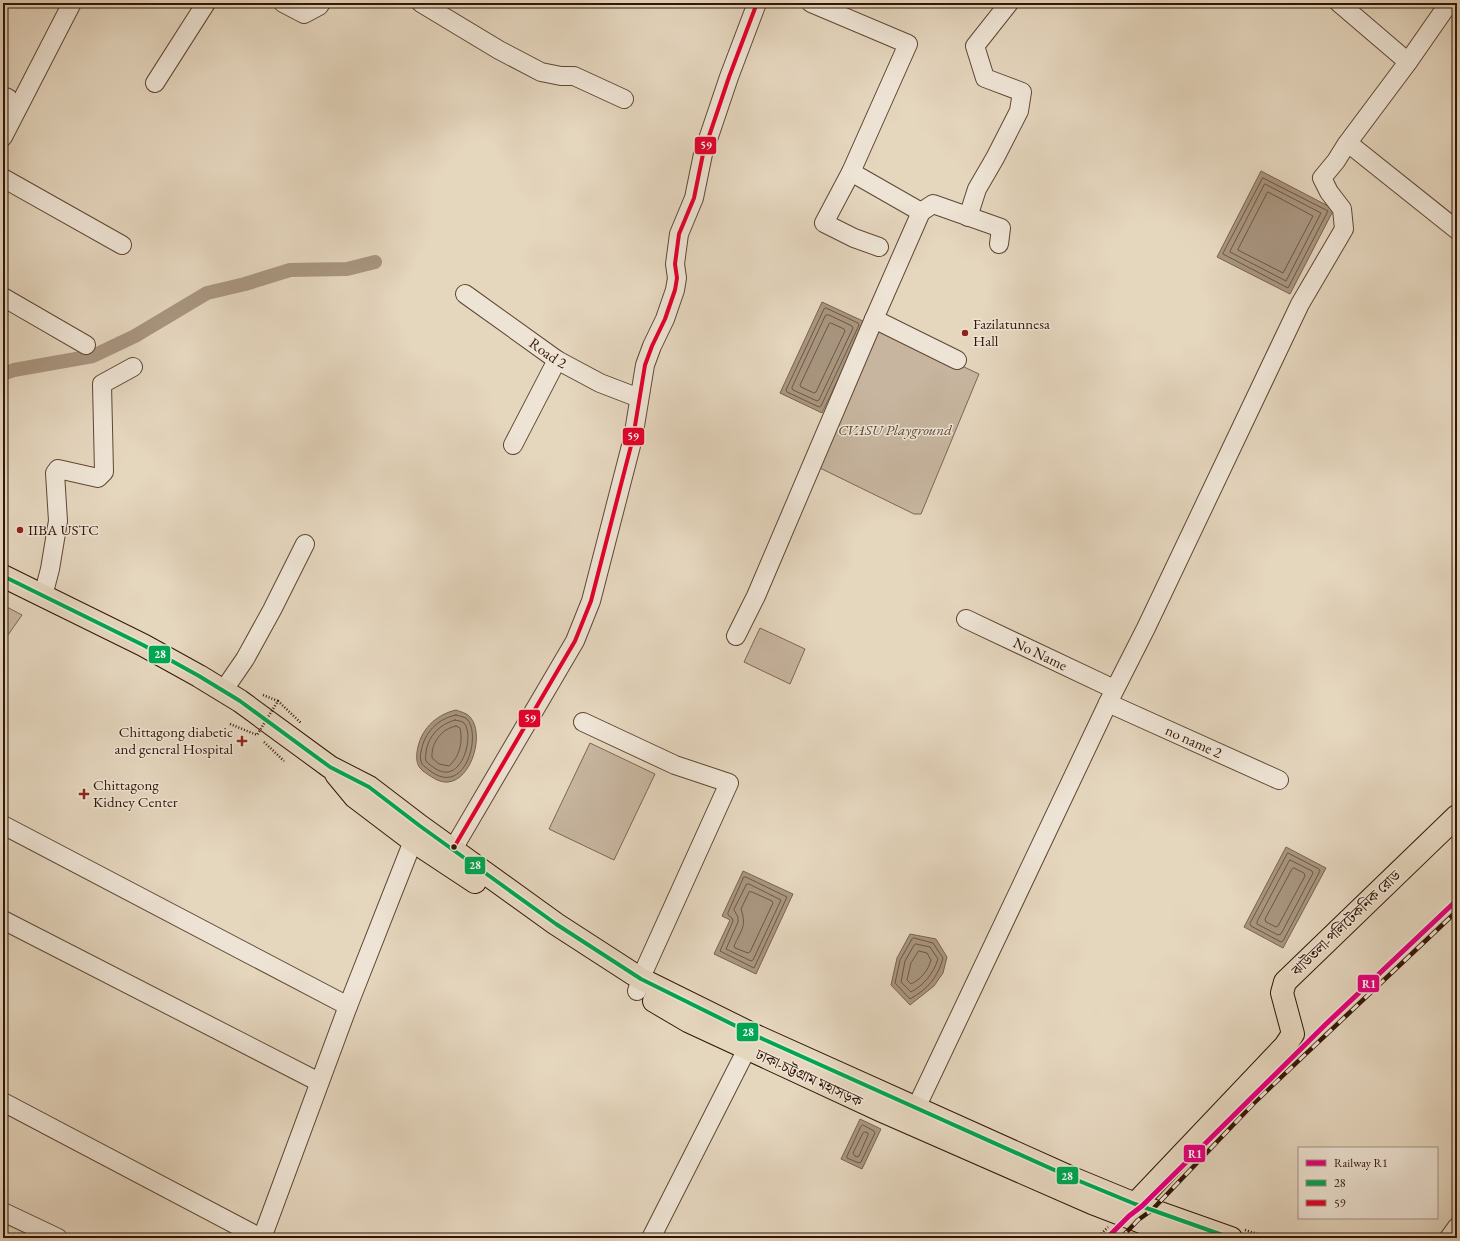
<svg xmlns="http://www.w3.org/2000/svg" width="1460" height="1241" font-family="'EB Garamond','Noto Serif Bengali',serif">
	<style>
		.green { fill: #c7b59f; stroke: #7d6652 }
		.water { fill: #a8957f; stroke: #79624e }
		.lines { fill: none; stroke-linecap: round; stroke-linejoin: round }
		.shore { stroke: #6e5642; stroke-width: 1 }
		.canal { stroke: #a8957f; stroke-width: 14 }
		.minor-casing { stroke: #604633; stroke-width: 20 }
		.major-casing { stroke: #331605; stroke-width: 24 }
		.highway-casing { stroke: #331605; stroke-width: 24 }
		.path { stroke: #331605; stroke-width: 2.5; stroke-dasharray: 1 2; stroke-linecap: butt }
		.minor { stroke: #eee4d5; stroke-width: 18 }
		.major { stroke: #e5d6be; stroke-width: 22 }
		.highway { stroke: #e5d6be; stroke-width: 22 }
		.rail-casing { stroke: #331605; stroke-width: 4.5 }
		.rail { stroke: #eee4d5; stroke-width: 3; stroke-dasharray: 9; stroke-linecap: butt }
		.path-bridge { stroke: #331605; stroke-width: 2.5; stroke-dasharray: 1 2; stroke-linecap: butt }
		.bus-1-casing { stroke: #eee4d5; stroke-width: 7 }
		.bus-2-casing { stroke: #eee4d5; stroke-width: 7 }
		.bus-1 { stroke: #00a651; stroke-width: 4 }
		.bus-2 { stroke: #e4002b; stroke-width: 4 }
		.rail-1-casing { stroke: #eee4d5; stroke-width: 8 }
		.rail-1 { stroke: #e5007d; stroke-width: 5 }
		.poi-dot { fill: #8f2418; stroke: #eee4d5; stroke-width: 1.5 }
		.bus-dot { fill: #331605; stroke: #eee4d5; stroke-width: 1.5 }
		.labels { text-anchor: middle; stroke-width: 3; stroke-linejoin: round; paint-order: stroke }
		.poi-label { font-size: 15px; fill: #331605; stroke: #eee4d5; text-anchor: start }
		.street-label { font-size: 15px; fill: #331605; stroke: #eee4d5 }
		.park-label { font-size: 15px; font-style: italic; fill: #5f4633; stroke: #eee4d5 }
		.line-badge { stroke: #eee4d5; stroke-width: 1.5 }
		.badge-label { font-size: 11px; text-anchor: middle; font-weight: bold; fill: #fff }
	</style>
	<rect width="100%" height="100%" fill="#e5d6be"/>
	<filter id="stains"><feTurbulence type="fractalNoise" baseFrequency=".005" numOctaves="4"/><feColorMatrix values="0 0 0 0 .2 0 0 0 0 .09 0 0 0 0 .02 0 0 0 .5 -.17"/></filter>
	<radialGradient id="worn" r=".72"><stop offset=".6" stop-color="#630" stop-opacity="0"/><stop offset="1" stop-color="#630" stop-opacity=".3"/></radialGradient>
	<path class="green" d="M 877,326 L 979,374 L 921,514 L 914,514 L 818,467 Z
		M 3,605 L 22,615 L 3,642 Z
		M 760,628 L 805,649 L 790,684 L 744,662 Z
		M 590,743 L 655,774 L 614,860 L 549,829 Z"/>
	<path class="water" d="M 1261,171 L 1334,209 L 1290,294 L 1217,257 Z
		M 822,302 L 865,322 L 822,413 L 780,393 Z
		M 456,710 C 461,712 467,713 470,717 C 485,733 472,780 448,782 C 439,783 430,776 423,771 C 417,766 416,760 417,752 C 420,730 435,715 456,710 Z
		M 1286,847 L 1326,868 L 1283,948 L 1244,927 Z
		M 743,871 L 793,894 L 756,974 L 714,954 L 730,920 L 722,916 Z
		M 910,934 L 936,939 L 947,957 L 943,973 L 934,986 L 910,1005 L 891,985 L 897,958 Z
		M 860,1119 L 881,1129 L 862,1169 L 841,1159 Z"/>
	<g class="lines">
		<path class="shore" d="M 1263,178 L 1328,211 L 1288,288 L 1223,254 Z
			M 1265,184 L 1321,213 L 1286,281 L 1230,252 Z
			M 1268,192 L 1313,216 L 1283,273 L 1238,250 Z
			M 826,308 L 858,323 L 859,325 L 821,406 L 819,407 L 787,392 L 786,390 L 824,309 Z
			M 826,315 L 829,315 L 852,326 L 853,328 L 819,400 L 817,401 L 793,390 L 792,388 Z
			M 831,323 L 844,329 L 845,331 L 816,392 L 814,393 L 801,387 L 800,385 L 829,324 Z
			M 456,715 C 459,716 465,717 467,719 C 482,735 465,799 429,770 C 427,768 423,766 422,764 C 420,760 420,755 421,752 C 424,733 437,719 456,715 Z
			M 455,720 C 458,721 462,721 464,723 C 475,735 462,785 436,769 C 433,767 428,764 426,761 C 425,758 426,755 426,752 C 428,736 440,724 455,720 Z
			M 456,726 L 460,728 C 463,742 460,756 449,766 L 439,764 L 432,758 C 431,743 441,729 456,726 Z
			M 1288,853 L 1319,869 L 1320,871 L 1283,941 L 1281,942 L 1251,926 L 1250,924 Z
			M 1290,860 L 1312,871 L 1313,873 L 1281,934 L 1278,935 L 1257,924 L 1257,922 Z
			M 1294,868 L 1304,873 L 1305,876 L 1278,926 L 1276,927 L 1266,922 L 1265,919 L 1292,869 Z
			M 744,877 L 746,877 L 787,897 L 754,968 L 720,951 L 733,921 L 732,918 L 728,915 L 728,913 Z
			M 747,884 L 749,884 L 781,900 L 753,960 L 751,961 L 726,949 L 738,922 L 738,917 L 734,910 Z
			M 752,892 L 772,901 L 773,903 L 750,952 L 748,953 L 735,948 L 734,946 C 741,930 747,927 741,909 L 749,892 Z
			M 914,938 L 933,943 L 943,958 C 938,977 928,989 910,999 L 895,983 L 900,960 L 912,939 Z
			M 916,944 L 930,947 L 938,959 C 933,974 924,985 911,992 L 901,982 L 905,961 L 914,945 Z
			M 919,951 L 927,953 L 931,960 C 928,971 921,979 911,984 L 907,980 L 911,963 Z
			M 863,1125 L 874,1131 L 875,1133 L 861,1162 L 859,1163 L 847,1158 L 847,1156 L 861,1126 Z
			M 865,1132 L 868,1133 L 868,1135 L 859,1156 L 856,1157 L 853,1153 L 863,1133 Z"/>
		<path class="canal" d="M 3,374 L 14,370 L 93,356 L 135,336 L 207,293 L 245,284 L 290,270 L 347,269 L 375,262"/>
		<defs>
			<g id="minor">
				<path d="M 283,3 L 304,14 L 319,6 L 321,3"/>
				<path d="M 421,3 L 499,50 L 541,72 L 561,76 L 574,76 L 624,99"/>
				<path d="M 811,3 L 908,44 L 851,172 L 824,223 L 854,238 L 879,247"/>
				<path d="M 1339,3 L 1408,62"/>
				<path d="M 155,83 L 206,3"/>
				<path d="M 3,96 L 8,98"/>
				<path d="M 3,137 L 72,3"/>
				<path d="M 1348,143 L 1457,230"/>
				<path d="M 851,172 L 921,212"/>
				<path d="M 3,178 L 122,245"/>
				<path d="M 968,217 L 977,189 L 995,158 L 1019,111 L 1022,92 L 985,78 L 975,46 L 1009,3"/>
				<path id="s1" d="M 465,294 L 557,360 L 600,383 L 639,398"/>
				<path d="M 3,297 L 86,345"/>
				<path d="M 957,360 L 874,319 L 921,212 L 933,204 L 1001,228 L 999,244"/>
				<path d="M 513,445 L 557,360"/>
				<path d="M 43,596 L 50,569 L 58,521 L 55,473 L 58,469 L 98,478 L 104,472 L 102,384 L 133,367"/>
				<path id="s2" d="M 966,619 L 1114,689"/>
				<path d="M 736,636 L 756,596 L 874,319"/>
				<path d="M 223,691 L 245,659 L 272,610 L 305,544"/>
				<path id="s3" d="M 1108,703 L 1279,780"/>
				<path d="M 583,722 L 675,765 L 729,783 L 643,973 L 637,991"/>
				<path d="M 3,825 L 348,1006"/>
				<path d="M 453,849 L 575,641 L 591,601 L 633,438 L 645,365 L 652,346 L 665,319 L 675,290 L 677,278 L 675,264 L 679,234 L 694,198 L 703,154 L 729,77 L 757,3"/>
				<path d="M 3,920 L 319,1082"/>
				<path d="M 3,1102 L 261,1238"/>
				<path d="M 916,1108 L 1108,703 L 1146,628 L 1300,304 L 1344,229 L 1342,209 L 1329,192 L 1322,178 L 1336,161 L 1346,145 L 1408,62 L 1449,3"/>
				<path d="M 3,1212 L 58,1238"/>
				<path d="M 262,1238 L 348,1006 L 413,841"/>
				<path d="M 651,1238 L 753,1037"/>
				<path d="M 1449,1238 L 1457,1227"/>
			</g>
			<path id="major" d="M 1135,1204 L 1285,1046 L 1293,1034 L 1282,993 L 1285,982 L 1457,816"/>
			<path id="highway" d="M 3,576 L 143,645 L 199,676 L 240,701 L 330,767 L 369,787 L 420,826 L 556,924 L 641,979 L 754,1035 L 1072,1178 L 1135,1204 L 1231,1238
				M 336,774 L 355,797 L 413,841 L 475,882
				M 654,1001 L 688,1021 L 880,1110 L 1092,1203 L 1183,1238"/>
		</defs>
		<use href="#minor" class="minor-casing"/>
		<use href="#major" class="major-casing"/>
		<use href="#highway" class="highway-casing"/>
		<path class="path" d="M 263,695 L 278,701
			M 264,742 L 284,761
			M 1245,1230 L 1270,1238
			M 1097,1238 L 1108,1227"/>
		<use href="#minor" class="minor"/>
		<use href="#major" class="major"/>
		<use href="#highway" class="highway"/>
		<defs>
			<path id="rail" d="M 1121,1238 L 1138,1220 L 1152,1210 L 1256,1101 L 1457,911"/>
		</defs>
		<use href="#rail" class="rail-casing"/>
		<use href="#rail" class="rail"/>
		<path class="path-bridge" d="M 230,724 L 257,735 L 278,701 L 301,723"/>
		<defs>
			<path id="bus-1" d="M 3,576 L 143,645 L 199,676 L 240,701 L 330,767 L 369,787 L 420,826 L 556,924 L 641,979 L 754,1035 L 1072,1178 L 1135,1204 L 1231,1238"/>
			<path id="bus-2" d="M 453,849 L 575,641 L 591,601 L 633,438 L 645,365 L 652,346 L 665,319 L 675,290 L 677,278 L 675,264 L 679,234 L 694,198 L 703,154 L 729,77 L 757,3"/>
		</defs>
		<use href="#bus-1" class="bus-1-casing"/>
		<use href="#bus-2" class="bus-2-casing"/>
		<use href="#bus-1" class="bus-1"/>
		<use href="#bus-2" class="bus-2"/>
		<defs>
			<path id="rail-1" d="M 1107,1238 L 1129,1216 L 1142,1206 L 1325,1025 L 1457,900"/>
		</defs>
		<use href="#rail-1" class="rail-1-casing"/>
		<use href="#rail-1" class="rail-1"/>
	</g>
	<g class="poi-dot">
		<circle cx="965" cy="333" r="4"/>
		<circle cx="20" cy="530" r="4"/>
		<path d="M240 735h4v4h4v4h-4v4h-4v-4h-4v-4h4z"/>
		<path d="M82 788h4v4h4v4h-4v4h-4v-4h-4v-4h4z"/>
	</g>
	<circle class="bus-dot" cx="454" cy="847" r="3.5"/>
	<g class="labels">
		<g class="poi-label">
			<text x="973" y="329">Fazilatunnesa<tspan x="973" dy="17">Hall</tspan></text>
			<text x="28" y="535">IIBA USTC</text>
			<text x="233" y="737" text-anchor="end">Chittagong diabetic<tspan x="233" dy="17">and general Hospital</tspan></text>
			<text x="93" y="790">Chittagong<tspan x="93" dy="17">Kidney Center</tspan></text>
		</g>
		<g class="street-label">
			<text dy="5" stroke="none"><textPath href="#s1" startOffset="102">Road 2</textPath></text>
			<text dy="5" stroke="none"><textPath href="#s2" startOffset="82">No Name</textPath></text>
			<text dy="5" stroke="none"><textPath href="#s3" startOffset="94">no name 2</textPath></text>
			<text transform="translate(1346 923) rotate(-44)" y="5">ঝাউতলা-পলিটেকনিক রোড</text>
			<text transform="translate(809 1078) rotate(25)" y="5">ঢাকা-চট্টগ্রাম মহাসড়ক</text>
		</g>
		<g class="park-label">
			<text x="895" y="435">CVASU Playground</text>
		</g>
	</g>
	<g class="line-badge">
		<rect x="694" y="136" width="23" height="19" rx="4" fill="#e4002b"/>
		<rect x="622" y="427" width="23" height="19" rx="4" fill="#e4002b"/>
		<rect x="148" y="645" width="23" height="19" rx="4" fill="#00a651"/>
		<rect x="518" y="709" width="23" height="19" rx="4" fill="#e4002b"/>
		<rect x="464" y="856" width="22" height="19" rx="4" fill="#00a651"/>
		<rect x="1357" y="974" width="23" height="19" rx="4" fill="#e5007d"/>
		<rect x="736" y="1022" width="23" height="20" rx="4" fill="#00a651"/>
		<rect x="1183" y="1144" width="23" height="19" rx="4" fill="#e5007d"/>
		<rect x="1056" y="1166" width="23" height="19" rx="4" fill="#00a651"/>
	</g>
	<g class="badge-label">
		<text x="706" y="149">59</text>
		<text x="633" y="440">59</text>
		<text x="160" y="658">28</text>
		<text x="530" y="722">59</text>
		<text x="475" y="869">28</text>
		<text x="1369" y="988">R1</text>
		<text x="748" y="1036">28</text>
		<text x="1195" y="1158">R1</text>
		<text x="1067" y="1180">28</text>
	</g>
	<rect width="1460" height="1241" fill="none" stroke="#e5d6be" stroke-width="16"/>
	<rect x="4" y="4" width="1452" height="1233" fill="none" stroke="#331605" stroke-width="2"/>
	<rect x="8" y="8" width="1444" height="1225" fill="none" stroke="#331605"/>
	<rect x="1298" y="1147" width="140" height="72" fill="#eee4d5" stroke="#a39282"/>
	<rect x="1306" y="1160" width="20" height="6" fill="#e5007d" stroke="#a39282"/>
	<text x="1334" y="1167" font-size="12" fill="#331605">Railway R1</text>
	<rect x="1306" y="1180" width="20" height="6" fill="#00a651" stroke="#a39282"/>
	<text x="1334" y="1187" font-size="12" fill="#331605">28</text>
	<rect x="1306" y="1200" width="20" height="6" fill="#e4002b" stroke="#a39282"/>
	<text x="1334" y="1207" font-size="12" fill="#331605">59</text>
	<rect width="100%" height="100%" filter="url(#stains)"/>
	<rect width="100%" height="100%" fill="url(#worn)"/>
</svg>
